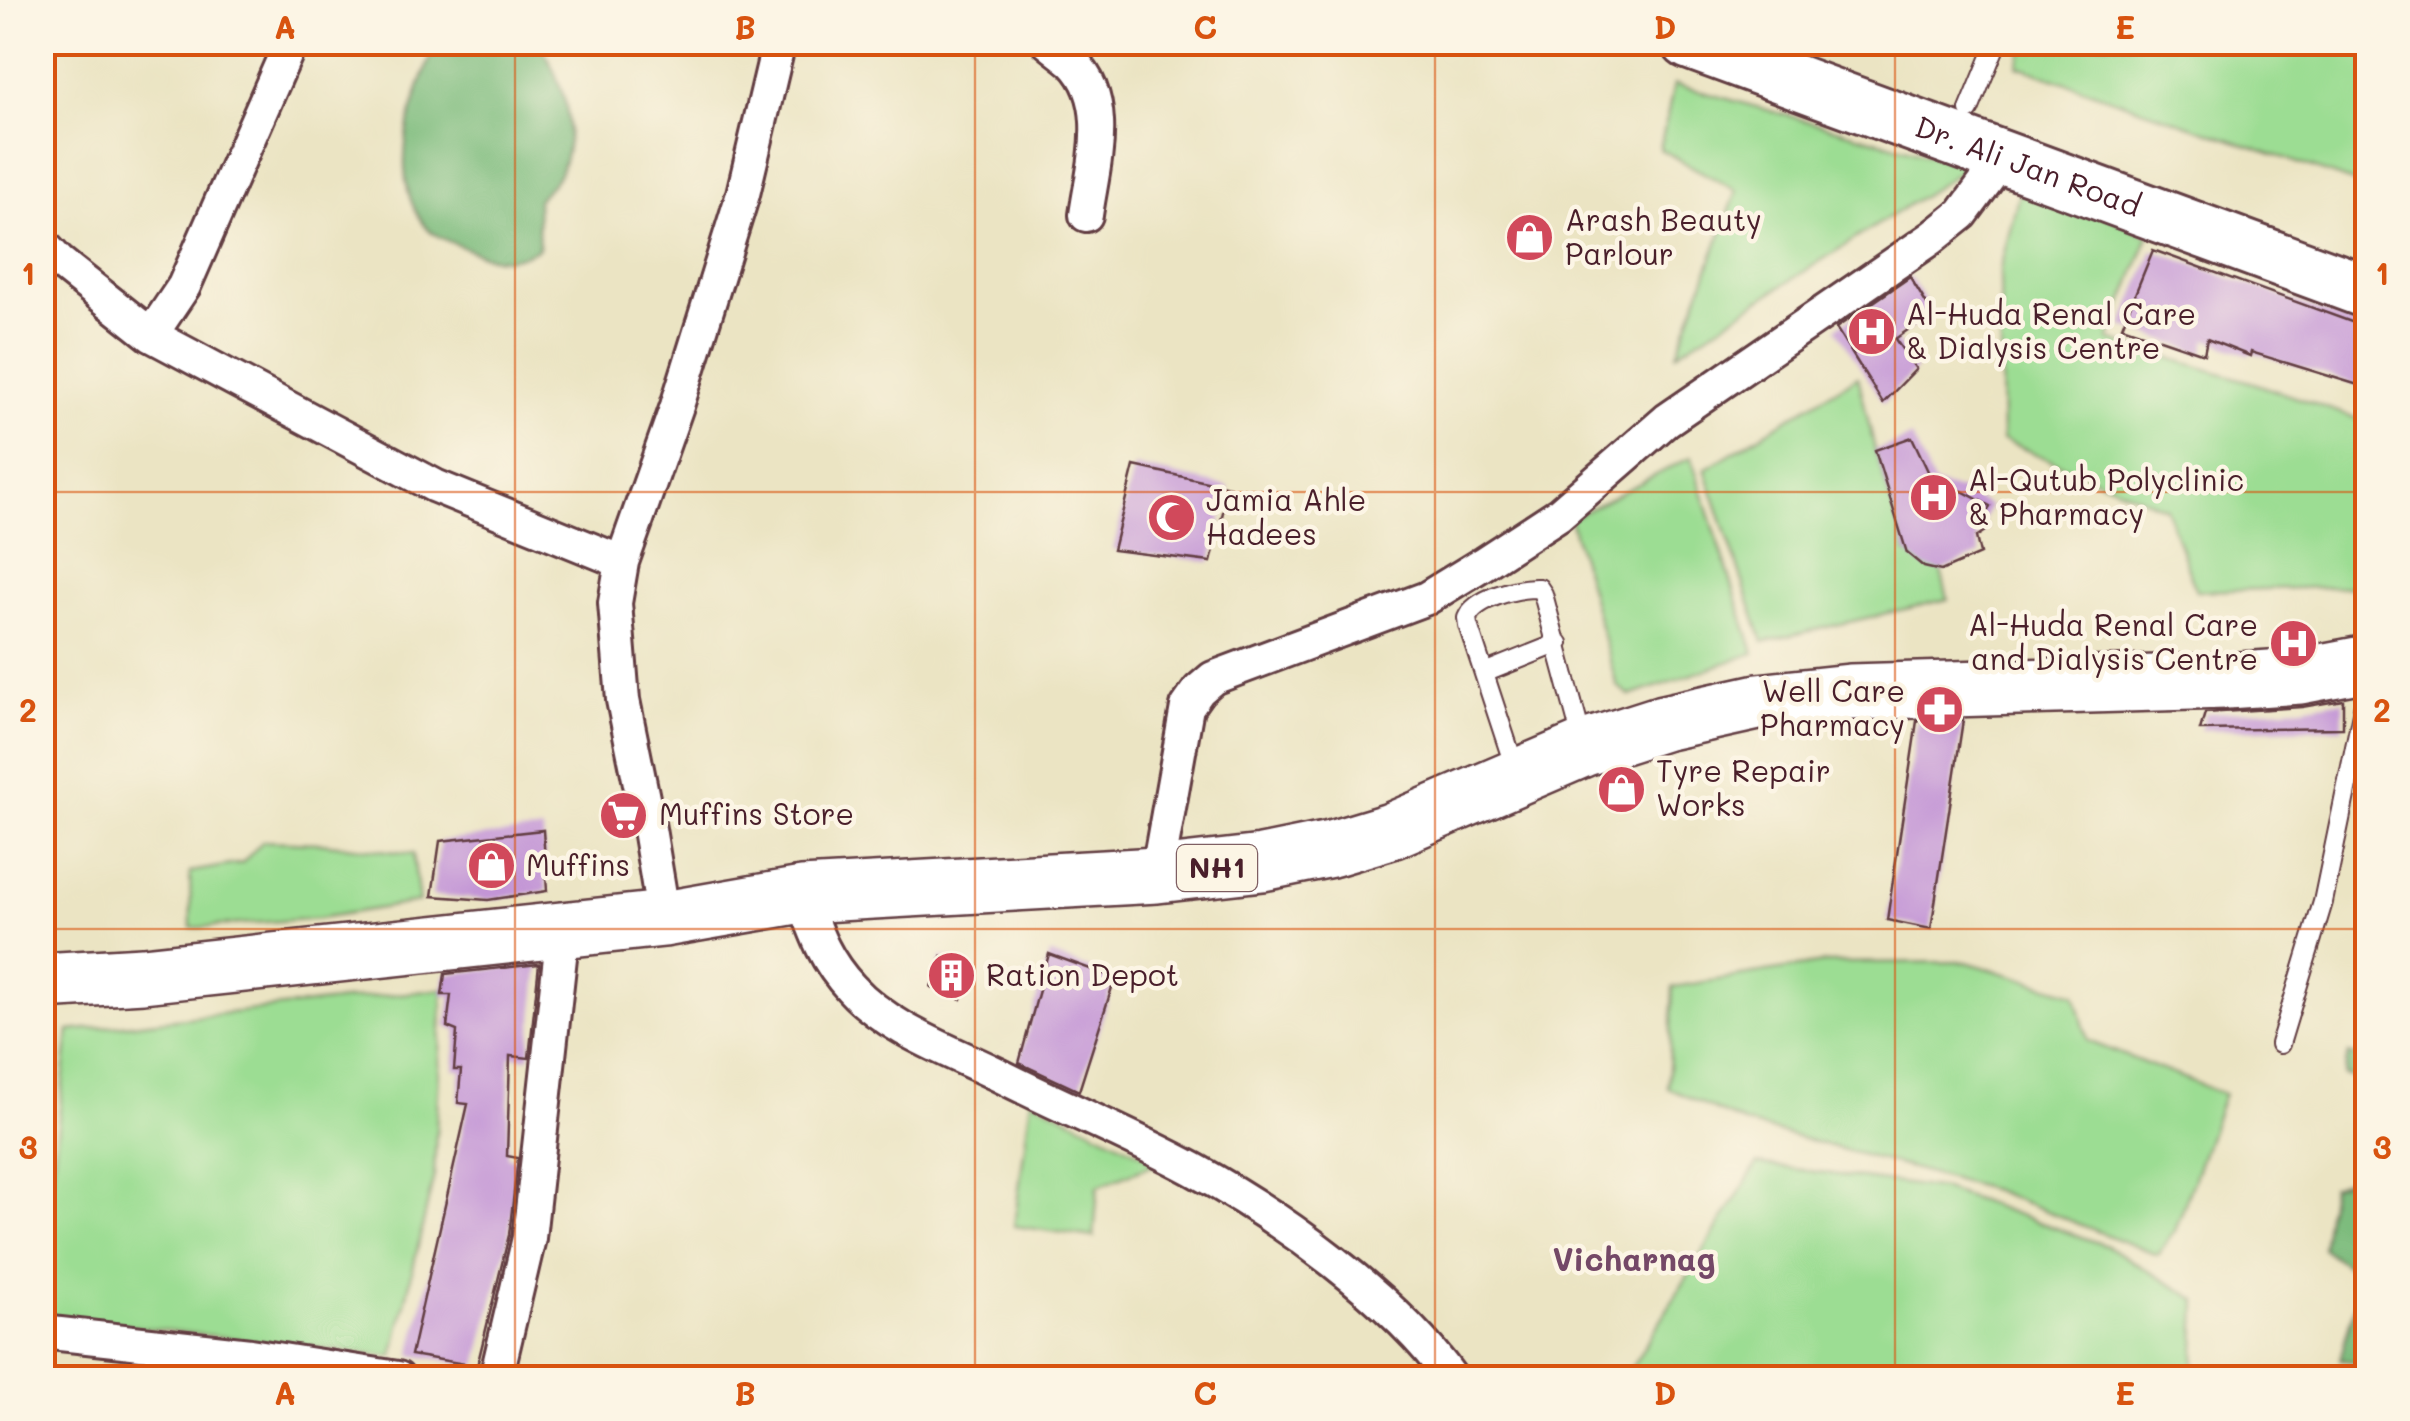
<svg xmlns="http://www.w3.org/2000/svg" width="2410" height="1421" font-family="Mali,sans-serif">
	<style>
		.green { fill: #9cdd93; stroke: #737e5f; stroke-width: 2.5 }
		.forest { fill: #7dbc7d; stroke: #646e54; stroke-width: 2.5 }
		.building { fill: #c395d6 }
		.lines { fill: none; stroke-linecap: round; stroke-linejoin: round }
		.service-casing { stroke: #623d42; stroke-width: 22 }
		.minor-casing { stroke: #623d42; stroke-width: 38 }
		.primary-casing { stroke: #623d42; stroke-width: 58 }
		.trunk-casing { stroke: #623d42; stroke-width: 60 }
		.service { stroke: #fff; stroke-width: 18 }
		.minor { stroke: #fff; stroke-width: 32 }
		.primary { stroke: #fff; stroke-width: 52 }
		.trunk { stroke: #fff; stroke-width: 55 }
		.grid { fill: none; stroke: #d8530f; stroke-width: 2.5; stroke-opacity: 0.55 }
		.labels { text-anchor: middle; stroke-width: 9; stroke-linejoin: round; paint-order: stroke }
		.shield { fill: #fcf5e5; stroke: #7f5f63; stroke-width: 2.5 }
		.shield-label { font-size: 28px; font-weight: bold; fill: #4a1f2b }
		.street-label { font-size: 30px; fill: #4a1f2b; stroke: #fcf5e5 }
		.poi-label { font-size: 30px; fill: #4a1f2b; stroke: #fcf5e5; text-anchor: start }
		.neighbourhood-label { font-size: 32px; font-weight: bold; fill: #744867; stroke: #fcf5e5 }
		.neatline { fill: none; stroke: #d8530f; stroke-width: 4 }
		.grid-label { font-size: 32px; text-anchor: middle; font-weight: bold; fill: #d8530f }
	</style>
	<rect width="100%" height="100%" fill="#fcf5e5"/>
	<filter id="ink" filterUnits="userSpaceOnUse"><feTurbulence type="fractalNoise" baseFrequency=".01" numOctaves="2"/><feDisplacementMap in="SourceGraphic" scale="20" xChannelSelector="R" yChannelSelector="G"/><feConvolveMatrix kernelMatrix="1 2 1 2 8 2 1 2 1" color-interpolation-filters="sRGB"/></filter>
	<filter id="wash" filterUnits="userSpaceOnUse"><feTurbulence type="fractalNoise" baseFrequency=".0048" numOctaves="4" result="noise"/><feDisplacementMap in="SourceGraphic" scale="40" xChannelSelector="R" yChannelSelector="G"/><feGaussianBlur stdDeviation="2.25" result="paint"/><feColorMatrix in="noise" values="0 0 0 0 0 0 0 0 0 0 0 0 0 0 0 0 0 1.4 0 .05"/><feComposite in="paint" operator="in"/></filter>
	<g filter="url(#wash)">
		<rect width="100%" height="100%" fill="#ebe4c3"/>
		<path class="green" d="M 2024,43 L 2367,43 L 2367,187 L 2018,66 Z
			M 1674,84 L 1969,166 L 1677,353 L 1737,191 L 1660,149 Z
			M 2023,177 L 2149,236 L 2109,340 L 2254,383 L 2367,422 L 2367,586 L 2196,591 L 2166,508 L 2002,440 L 2000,269 Z
			M 1858,376 L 1875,450 L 1907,553 L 1941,571 L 1948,599 L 1763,642 L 1705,469 Z
			M 1691,457 L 1754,653 L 1630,696 L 1617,686 L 1570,519 Z
			M 263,841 L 321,843 L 413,854 L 419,902 L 320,918 L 191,928 L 190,872 L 242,863 Z
			M 1966,962 L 2075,994 L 2088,1041 L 2224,1094 L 2175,1231 L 2157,1255 L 1993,1190 L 1744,1123 L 1668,1088 L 1673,987 L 1823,963 Z
			M 443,989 L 434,1175 L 393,1357 L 43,1316 L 43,1255 L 69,1031 Z
			M 1031,1099 L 1159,1162 L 1098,1186 L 1094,1237 L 1014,1226 Z
			M 1757,1164 L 1944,1189 L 2107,1246 L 2197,1300 L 2194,1378 L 1625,1378 Z"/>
		<path class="forest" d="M 437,43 L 540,43 C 562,83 579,124 561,170 C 557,181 544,191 537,200 L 539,248 C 511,264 496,261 467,249 C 450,242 431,236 421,220 C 387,170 414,93 437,43 Z
			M 2348,1054 L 2367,1058 L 2367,1366 L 2340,1359 L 2362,1277 L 2322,1248 L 2331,1187 L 2353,1178 L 2364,1081 L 2344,1075 Z"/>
		<g id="blocks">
			<path class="building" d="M 2153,250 L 2368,328 L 2368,388 L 2251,352 L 2250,356 L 2207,339 L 2204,354 L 2122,326 Z
				M 1910,277 L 1932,313 L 1895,339 L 1916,369 L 1883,403 L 1836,328 Z
				M 1912,437 L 1934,484 L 1962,491 L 1990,506 L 1983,522 L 1988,529 L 1976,537 L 1980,554 L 1941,571 L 1924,567 L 1907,553 L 1875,450 Z
				M 1134,466 L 1229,487 L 1211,562 L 1113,550 Z
				M 2343,700 L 2343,728 L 2200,730 L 2205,713 L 2302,707 Z
				M 1963,720 L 1931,929 L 1887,920 L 1917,721 Z
				M 543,830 L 547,891 L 488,900 L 432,896 L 440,841 Z
				M 1049,954 L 1115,978 L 1079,1091 L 1019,1063 Z
				M 942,956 L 971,965 L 961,999 L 931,987 Z
				M 539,964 L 529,1058 L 510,1056 L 507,1156 L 518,1158 L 509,1235 L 477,1366 L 411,1355 L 468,1104 L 458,1103 L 461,1070 L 454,1070 L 457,1031 L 447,1027 L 451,995 L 442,995 L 445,974 Z"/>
		</g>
	</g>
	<g filter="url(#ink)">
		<use href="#blocks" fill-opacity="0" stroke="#623d42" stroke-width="2.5"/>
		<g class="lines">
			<defs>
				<path id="service" d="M 1969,110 L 1997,42
					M 1484,673 L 1559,643
					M 1516,771 L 1468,625 L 1467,618 C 1475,598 1518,587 1539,588 L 1543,594 L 1583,743
					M 2280,1044 L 2323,902 L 2368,684"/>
				<path id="minor" d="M 1048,42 C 1056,49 1065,55 1073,62 C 1113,102 1093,166 1086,215
					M 42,244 L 59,262 L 151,335 L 435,486 L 622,562
					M 151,335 L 184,286 L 291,42
					M 1157,875 L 1187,707 L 1199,690 L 1213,678 L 1427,598 L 1484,563 L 1559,514 L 1667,420 L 1932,238 L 1962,214 L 2004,157
					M 802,895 C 815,931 823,958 851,988 C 889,1030 951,1051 1001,1076 C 1064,1108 1131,1135 1193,1169 C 1278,1215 1396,1300 1451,1378
					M 664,919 L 648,823 L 623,700 L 615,603 L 622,562 L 677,406 L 743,194 L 779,42
					M 42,1332 L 250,1355 L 398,1378
					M 496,1378 L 529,1238 L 563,930"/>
				<g id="primary">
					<path id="s1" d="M 1688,42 L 2368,292"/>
				</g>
				<path id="trunk" d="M 42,981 L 143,975 L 664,919 L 802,895 L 1157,875 L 1262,863 L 1331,849 L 1391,831 L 1585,748 L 1663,723 L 1758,702 L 1850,692 L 2226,681 L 2300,676 L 2368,663"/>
			</defs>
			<use href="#service" class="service-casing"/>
			<use href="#minor" class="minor-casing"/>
			<use href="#primary" class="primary-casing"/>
			<use href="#trunk" class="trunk-casing"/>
			<use href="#service" class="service"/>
			<use href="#minor" class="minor"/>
			<use href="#primary" class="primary"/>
			<use href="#trunk" class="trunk"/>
		</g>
	</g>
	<path class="grid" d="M 515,42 L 515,1378M 975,42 L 975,1378M 1435,42 L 1435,1378M 1895,42 L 1895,1378M 42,492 L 2368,492M 42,929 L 2368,929"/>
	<defs>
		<symbol id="shop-disc" viewBox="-11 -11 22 22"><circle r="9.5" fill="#d1495b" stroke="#fcf5e5"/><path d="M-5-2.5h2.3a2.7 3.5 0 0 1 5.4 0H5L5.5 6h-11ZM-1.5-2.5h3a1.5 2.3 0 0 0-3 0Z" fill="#fff"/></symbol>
		<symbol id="hospital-disc" viewBox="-11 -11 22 22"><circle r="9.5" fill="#d1495b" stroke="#fcf5e5"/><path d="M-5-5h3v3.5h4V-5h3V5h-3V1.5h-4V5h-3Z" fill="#fff"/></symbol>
		<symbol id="mosque-disc" viewBox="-11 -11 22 22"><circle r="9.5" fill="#d1495b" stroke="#fcf5e5"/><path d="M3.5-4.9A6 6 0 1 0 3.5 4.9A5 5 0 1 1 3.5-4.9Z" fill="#fff"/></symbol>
		<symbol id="pharmacy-disc" viewBox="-11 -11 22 22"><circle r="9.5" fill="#d1495b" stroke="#fcf5e5"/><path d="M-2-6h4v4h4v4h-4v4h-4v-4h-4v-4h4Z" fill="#fff"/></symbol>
		<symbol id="supermarket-disc" viewBox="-11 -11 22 22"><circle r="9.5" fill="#d1495b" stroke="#fcf5e5"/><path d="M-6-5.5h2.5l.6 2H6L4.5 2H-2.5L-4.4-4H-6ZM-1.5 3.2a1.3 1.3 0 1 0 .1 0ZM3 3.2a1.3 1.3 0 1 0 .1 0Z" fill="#fff"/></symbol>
		<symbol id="building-disc" viewBox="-11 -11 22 22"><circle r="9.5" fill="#d1495b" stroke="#fcf5e5"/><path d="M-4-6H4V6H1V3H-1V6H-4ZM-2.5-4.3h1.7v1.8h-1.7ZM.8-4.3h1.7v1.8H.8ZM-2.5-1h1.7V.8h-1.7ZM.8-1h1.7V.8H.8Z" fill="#fff"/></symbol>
	</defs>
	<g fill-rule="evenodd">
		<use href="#shop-disc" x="1502" y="210" width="55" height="55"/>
		<use href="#hospital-disc" x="1844" y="304" width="55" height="55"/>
		<use href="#hospital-disc" x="1906" y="470" width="55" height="55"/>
		<use href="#mosque-disc" x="1144" y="490" width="55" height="55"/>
		<use href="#hospital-disc" x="2266" y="616" width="55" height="55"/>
		<use href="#pharmacy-disc" x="1912" y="682" width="55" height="55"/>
		<use href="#shop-disc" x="1594" y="762" width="55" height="55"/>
		<use href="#supermarket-disc" x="596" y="788" width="55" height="55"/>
		<use href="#shop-disc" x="464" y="838" width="55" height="55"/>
		<use href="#building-disc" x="924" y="948" width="55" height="55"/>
	</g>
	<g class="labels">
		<rect class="shield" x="1177" y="845" width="80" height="46" rx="8"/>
		<g class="shield-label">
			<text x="1217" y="878">NH1</text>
		</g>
		<g class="street-label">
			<text dy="10" stroke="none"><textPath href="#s1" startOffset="362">Dr. Ali Jan Road</textPath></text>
		</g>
		<g class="poi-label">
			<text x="1565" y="231">Arash Beauty<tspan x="1565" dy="34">Parlour</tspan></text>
			<text x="1906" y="325">Al-Huda Renal Care<tspan x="1906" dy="34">&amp; Dialysis Centre</tspan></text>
			<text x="1968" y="491">Al-Qutub Polyclinic<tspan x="1968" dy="34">&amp; Pharmacy</tspan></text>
			<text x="1206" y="511">Jamia Ahle<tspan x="1206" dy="34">Hadees</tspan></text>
			<text x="2258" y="636" text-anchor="end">Al-Huda Renal Care<tspan x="2258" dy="34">and Dialysis Centre</tspan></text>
			<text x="1905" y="702" text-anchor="end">Well Care<tspan x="1905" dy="34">Pharmacy</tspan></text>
			<text x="1656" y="782">Tyre Repair<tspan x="1656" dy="34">Works</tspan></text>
			<text x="659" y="825">Muffins Store</text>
			<text x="526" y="876">Muffins</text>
			<text x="986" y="986">Ration Depot</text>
		</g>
		<g class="neighbourhood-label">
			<text x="1634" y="1271">Vicharnag</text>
		</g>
	</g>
	<rect width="2410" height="1421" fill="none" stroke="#fcf5e5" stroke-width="110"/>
	<rect x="55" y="55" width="2300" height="1311" class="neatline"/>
	<g class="grid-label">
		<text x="285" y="39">A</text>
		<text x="745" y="39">B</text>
		<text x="1205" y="39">C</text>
		<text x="1665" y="39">D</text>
		<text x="2125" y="39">E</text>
		<text x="28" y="285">1</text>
		<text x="2382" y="285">1</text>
		<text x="28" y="722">2</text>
		<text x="2382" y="722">2</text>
		<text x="28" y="1159">3</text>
		<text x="2382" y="1159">3</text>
		<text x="285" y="1405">A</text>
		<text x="745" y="1405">B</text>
		<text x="1205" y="1405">C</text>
		<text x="1665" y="1405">D</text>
		<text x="2125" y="1405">E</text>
	</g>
</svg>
